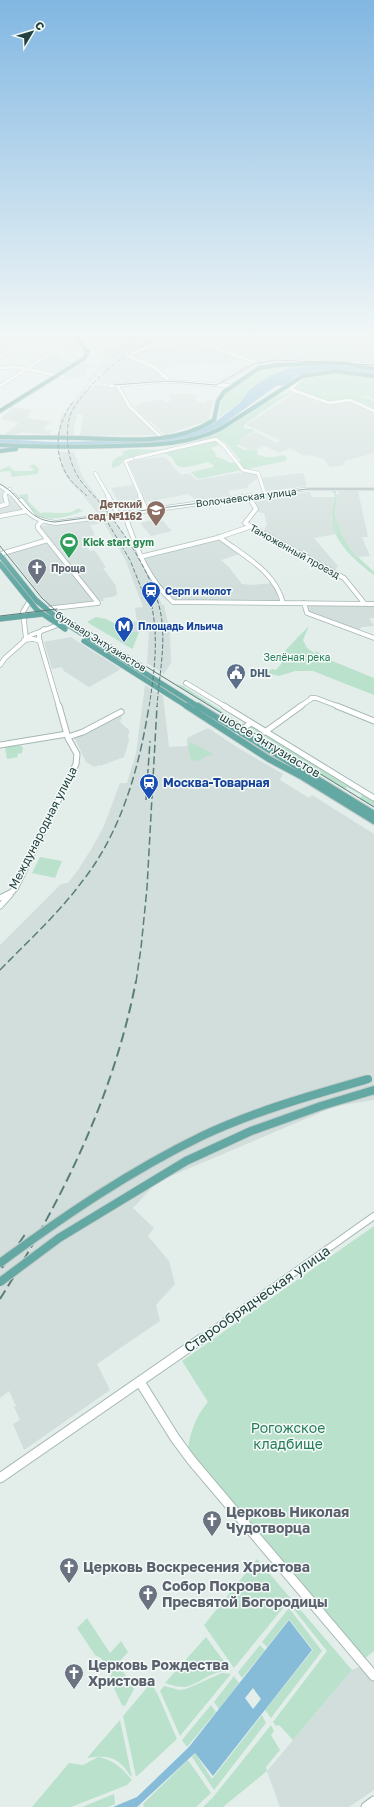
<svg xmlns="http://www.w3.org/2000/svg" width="374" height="1807" font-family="'Golos Text',sans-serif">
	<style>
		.built { fill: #d1dedb }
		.green { fill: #bae1cc; fill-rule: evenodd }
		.water { fill: #86bcd8; fill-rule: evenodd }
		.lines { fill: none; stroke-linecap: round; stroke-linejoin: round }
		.minor-tunnel { stroke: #bcccc9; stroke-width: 3; stroke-dasharray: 3 1.5; stroke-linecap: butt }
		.minor-far4-casing { stroke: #a5b7b4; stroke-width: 4 }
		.minor-far3-casing { stroke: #a5b7b4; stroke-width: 5.5 }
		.minor-far2-casing { stroke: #a5b7b4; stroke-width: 7 }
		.minor-far1-casing { stroke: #a5b7b4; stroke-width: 8 }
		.minor-casing { stroke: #a5b7b4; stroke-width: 11 }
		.major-far3-casing { stroke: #c1cac9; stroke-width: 5 }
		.major-far2-casing { stroke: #c1cac9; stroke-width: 6 }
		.major-far1-casing { stroke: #c1cac9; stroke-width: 8 }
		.major-casing { stroke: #c1cac9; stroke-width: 10 }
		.minor-far4 { stroke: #fff; stroke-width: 3 }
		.minor-far3 { stroke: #fff; stroke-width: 4 }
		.minor-far2 { stroke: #fff; stroke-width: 5 }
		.minor-far1 { stroke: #fff; stroke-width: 6 }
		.minor { stroke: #fff; stroke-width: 9 }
		.major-far3 { stroke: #63a8a3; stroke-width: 4 }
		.major-far2 { stroke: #63a8a3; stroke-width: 5 }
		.major-far1 { stroke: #63a8a3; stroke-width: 6 }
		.major { stroke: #63a8a3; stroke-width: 8 }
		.tram { stroke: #5b7d7a; stroke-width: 1 }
		.rail-far2 { stroke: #5b7d7a; stroke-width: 1; stroke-dasharray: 4.5 2; stroke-linecap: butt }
		.rail-far1 { stroke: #5b7d7a; stroke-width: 1.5; stroke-dasharray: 8 3.5; stroke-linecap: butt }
		.rail { stroke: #5b7d7a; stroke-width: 2; stroke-dasharray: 10 5; stroke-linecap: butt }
		.major-bridge-casing { stroke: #c1cac9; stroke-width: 10; stroke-linecap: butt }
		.major-bridge { stroke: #63a8a3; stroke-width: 8 }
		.labels { text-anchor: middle; stroke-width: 3; stroke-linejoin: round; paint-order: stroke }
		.far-street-label { font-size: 10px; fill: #21423f; stroke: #f4faf8 }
		.far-education-label { font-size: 10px; font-weight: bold; fill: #785e54; stroke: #f4faf8; text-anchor: end }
		.far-leisure-label { font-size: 10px; font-weight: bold; fill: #27864d; stroke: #f4faf8; text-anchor: start }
		.far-worship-label { font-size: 10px; font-weight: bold; fill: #5b616d; stroke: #f4faf8; text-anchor: start }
		.far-transit-label { font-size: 10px; font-weight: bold; fill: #164399; stroke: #f4faf8; text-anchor: start }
		.far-park-label { font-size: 10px; fill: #267d58; stroke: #f4faf8 }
		.far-service-label { font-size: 10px; font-weight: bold; fill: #4e5e75; stroke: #f4faf8; text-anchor: start }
		.street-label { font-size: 12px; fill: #21423f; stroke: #f4faf8 }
		.transit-label { font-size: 12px; font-weight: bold; fill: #164399; stroke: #f4faf8; text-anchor: start }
		.near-street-label { font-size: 14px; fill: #21423f; stroke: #f4faf8 }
		.near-park-label { font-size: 14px; fill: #267d58; stroke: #f4faf8 }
		.near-worship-label { font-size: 14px; font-weight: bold; fill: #5b616d; stroke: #f4faf8; text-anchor: start }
	</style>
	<rect width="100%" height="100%" fill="#e3eeeb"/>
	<path class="built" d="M 116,336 L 197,336 L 169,345 L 158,342 L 127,353 L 130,358 L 153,368 L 166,379 L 102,384 L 97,383 L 104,372 L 100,372 L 91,382 L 86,381 L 98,368 L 90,367 L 86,370 L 86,374 L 78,379 L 63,376 L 83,363 L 98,366 L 104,353 Z
		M 203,336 L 374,336 L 374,363 L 333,360 L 309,361 L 266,357 L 259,360 L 254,360 L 227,351 L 228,349 L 196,339 Z
		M 189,340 L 242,359 L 222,367 L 204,361 L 193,366 L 182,363 L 160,371 L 128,354 L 159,344 L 169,348 Z
		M 53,353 L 64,356 L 60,359 L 73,362 L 55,373 L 33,369 L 34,366 Z
		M 86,384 L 89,385 L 86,389 L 92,390 L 95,385 L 116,386 L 130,409 L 157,435 L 80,436 L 83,415 L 78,414 L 74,426 L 74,436 L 57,437 L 61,417 Z
		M 295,393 L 319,403 L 323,402 L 329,404 L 349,400 L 374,414 L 374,453 L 345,461 L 344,465 L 330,467 L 324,459 L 311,455 L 304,456 L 290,448 L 279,453 L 265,446 L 251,451 L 235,443 L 240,441 L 237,439 L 256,432 L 277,443 L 280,440 L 246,425 Z
		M 169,394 L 196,394 L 195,400 L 199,402 L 205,403 L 207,400 L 213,400 L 209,420 L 165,435 L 151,421 L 149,421 L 140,413 L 135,405 L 141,404 L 140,403 L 162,399 L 165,402 L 172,401 L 169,396 Z
		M 12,407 L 33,410 L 26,418 L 53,422 L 47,424 L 44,430 L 51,431 L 49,435 L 22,432 L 17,435 L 4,435 L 19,423 L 0,419 L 12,409 L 9,408 Z
		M 58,452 L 74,452 L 82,476 L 108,512 L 97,513 L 82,494 L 71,483 L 63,471 Z
		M 162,457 L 166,458 L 180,474 L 190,474 L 197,480 L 243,472 L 257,474 L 258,478 L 248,485 L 248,488 L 228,491 L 231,496 L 196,500 L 189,494 L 146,502 L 128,461 Z
		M 303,473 L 307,486 L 267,491 L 262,478 Z
		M 133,485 L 141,506 L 122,508 L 111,488 Z
		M 0,487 L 19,503 L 23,511 L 0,515 Z
		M 339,491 L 358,491 L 368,537 L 362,537 L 370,556 L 356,557 L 341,533 L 339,523 L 336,523 L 335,511 Z
		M 310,492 L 312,497 L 335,497 L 331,520 L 337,534 L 314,538 L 338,566 L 334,571 L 263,533 L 267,524 L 264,513 L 258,512 L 258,507 L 255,501 L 258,501 L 258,498 Z
		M 112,518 L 135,550 L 159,592 L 157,593 L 162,605 L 164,605 L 170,633 L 171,663 L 164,674 L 147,663 L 149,632 L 132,632 L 133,622 L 137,621 L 135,608 L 143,607 L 125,559 L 104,523 L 90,525 L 95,535 L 84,538 L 81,541 L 90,551 L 94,550 L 98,555 L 106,568 L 103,568 L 116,586 L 117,595 L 112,597 L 103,598 L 104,601 L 98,601 L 40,528 L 42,526 L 51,524 Z
		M 160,518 L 172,531 L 151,536 L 140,523 Z
		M 218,539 L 239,554 L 221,560 L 229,567 L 242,584 L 252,585 L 274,583 L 280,602 L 175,601 L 162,590 L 144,559 Z
		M 47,541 L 93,600 L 92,603 L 50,606 L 7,553 Z
		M 303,606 L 374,606 L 374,618 L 369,618 L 374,626 L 362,627 L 355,632 L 305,613 Z
		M 71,637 L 89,649 L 121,669 L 89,687 L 64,671 L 62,667 L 52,669 L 44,642 Z
		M 145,685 L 163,696 L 169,747 L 187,746 L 187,738 L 208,728 L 240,749 L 283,774 L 280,780 L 309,798 L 312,795 L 374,834 L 374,1100 L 336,1106 L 157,1182 L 133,1208 L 154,1228 L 148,1236 L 169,1261 L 175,1284 L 156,1305 L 160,1321 L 97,1364 L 110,1390 L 24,1450 L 13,1424 L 20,1420 L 14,1407 L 16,1406 L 9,1391 L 0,1398 L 0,945 L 61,884 L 68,883 L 78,870 L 92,848 L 104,826 L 120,783 L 127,783 L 136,753 Z
		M 123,713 L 120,722 L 130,731 L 128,735 L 129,741 L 124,757 L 100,766 L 99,765 L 94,767 L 86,762 L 74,737 Z
		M 361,1666 L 374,1680 L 374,1790 L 349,1807 L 280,1807 L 267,1771 L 352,1670 Z"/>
	<path class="green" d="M 295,336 L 320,336 L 310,341 L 319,347 L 338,344 L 350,339 L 357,342 L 352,345 L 357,347 L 348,346 L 338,347 L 337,351 L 349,354 L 339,356 L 317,356 L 318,351 L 296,348 L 293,340 Z
		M 281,366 L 302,366 L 288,369 L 271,375 L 249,390 L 241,402 L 218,418 C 221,412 219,406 222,400 C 227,389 250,370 263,369 C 270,368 275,371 281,366 Z
		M 327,372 L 374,377 L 374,399 L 368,396 L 358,397 L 371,399 L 374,402 L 374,412 L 364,406 L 365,404 L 356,401 L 328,402 L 324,399 L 320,399 L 292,389 L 306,376 Z
		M 290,392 L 292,393 L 281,399 L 244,425 L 244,429 L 251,429 L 255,431 L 240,438 L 241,439 L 237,446 L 244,450 L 258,450 L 257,454 C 265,459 275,457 284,455 L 287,458 L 286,461 L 198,479 L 191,472 L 213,467 L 213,465 L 208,462 C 200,464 188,468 180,467 C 175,466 174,459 170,456 C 155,447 137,455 123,460 C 121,466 117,467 112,468 C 111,459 115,458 123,455 L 122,452 C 133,447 145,450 156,450 C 175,448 195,442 212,435 C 240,424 261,400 290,392 ZM 215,438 L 226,443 L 241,461 L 231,463 L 223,459 L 216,457 L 215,452 L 211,448 L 223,444 L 221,441 L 216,440 Z
		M 32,465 L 35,465 L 39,469 L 38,474 L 12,477 L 10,471 L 0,472 L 0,470 L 9,466 L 14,471 L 32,471 L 34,469 L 29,467 Z
		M 331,491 L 336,491 L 336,495 L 338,494 L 335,511 L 336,522 L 339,523 L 341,533 L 356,557 L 358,557 L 374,572 L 374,575 C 357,562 335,544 332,522 C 331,514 334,504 335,496 L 334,493 Z
		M 28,494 L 28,501 L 40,513 C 52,511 69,517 78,508 L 83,511 C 67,517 47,524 32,511 C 27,506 24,499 18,495 Z
		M 96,617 L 106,619 L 114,623 L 133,622 L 132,632 L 139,632 L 133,648 L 132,649 L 87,622 Z
		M 309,626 L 303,640 L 307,648 L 316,654 L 315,651 L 332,658 L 331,660 L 325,658 L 374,678 L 374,695 L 313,671 L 295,671 L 279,676 L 267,673 L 272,669 L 276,670 L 282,663 L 277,660 C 287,648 298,637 309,626 Z
		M 176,684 L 183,686 L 245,726 L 244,727 Z
		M 250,725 L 374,801 L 374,807 L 360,799 L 362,795 L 347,787 L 345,789 L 278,747 L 278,745 L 249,727 Z
		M 190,742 L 212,753 L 212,755 L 206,756 L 199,761 L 191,760 L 188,747 Z
		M 19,744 L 23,748 L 22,753 L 17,754 L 18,757 L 7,759 L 5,747 Z
		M 40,857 L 62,861 L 55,878 L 32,873 Z
		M 374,1226 L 374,1651 L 364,1659 L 188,1450 C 189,1434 197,1414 208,1402 L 182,1361 Z
		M 257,1559 L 352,1670 L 293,1740 L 279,1725 L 276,1726 L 273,1722 L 327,1651 L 288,1602 L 234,1668 L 204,1625 Z
		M 289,1608 L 322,1651 L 271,1718 L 265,1710 L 313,1650 L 289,1619 L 267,1647 L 262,1642 Z
		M 87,1618 L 110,1653 L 121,1641 L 128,1652 L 118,1663 L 134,1689 L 125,1706 L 122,1705 L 110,1680 L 111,1674 L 101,1658 L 95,1655 L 77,1628 Z
		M 206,1637 L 231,1671 C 209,1670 202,1684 184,1687 C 177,1687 171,1685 165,1683 Z
		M 260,1645 L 265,1650 L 242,1678 L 238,1672 Z
		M 222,1673 L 231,1674 L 180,1736 L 160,1691 L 164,1686 L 180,1690 L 186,1689 Z
		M 234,1676 L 239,1683 L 219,1709 L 214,1702 Z
		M 151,1683 L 158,1695 L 177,1739 L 136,1777 L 123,1716 Z
		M 211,1705 L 216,1712 L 187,1747 L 182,1740 Z
		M 262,1715 L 266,1723 L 214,1790 L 192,1757 L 195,1753 L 212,1779 Z
		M 120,1720 L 132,1777 C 129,1775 127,1771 124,1767 C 113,1755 102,1756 87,1758 Z
		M 271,1725 L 274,1731 L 271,1735 L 280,1750 L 266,1767 L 267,1771 L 223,1807 L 203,1807 L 214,1796 Z
		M 98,1757 C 114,1760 122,1768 132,1780 L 127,1785 L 71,1807 L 32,1807 L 69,1763 L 83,1765 Z
		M 188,1760 L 211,1793 L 196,1807 L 144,1807 L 143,1804 Z
		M 114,1794 L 115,1804 L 108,1807 L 82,1807 Z"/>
	<path class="water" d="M 314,365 L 343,365 L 374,370 L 374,375 C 350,369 321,367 298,376 C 293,378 289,382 285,385 C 282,386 279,385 276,386 L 222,425 L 203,435 L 171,442 L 51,447 L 0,443 L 0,439 L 54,442 L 152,440 L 187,434 L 214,423 L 241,402 L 249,390 L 271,375 L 288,369 Z
		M 289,1620 L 312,1650 L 213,1776 L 195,1753 L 137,1807 L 113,1807 L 137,1797 L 189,1747 ZM 253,1688 L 261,1699 L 253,1709 L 245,1698 Z"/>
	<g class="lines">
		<path class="minor-tunnel" d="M 105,352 L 126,354"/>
		<defs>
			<path id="minor-far4" d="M 37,336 L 67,343
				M 83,352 L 105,352
				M 126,355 L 154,367 L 170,381
				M 127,355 L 156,344 L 169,346 L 189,339 L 258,363
				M 0,357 L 29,336
				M 348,363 L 374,365
				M 0,368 L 16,367 L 64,377
				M 304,377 L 290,389 L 329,403 L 350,400 L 374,411
				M 117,385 L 130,407 L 162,438
				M 215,385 L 259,362 L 280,360 L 309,362
				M 0,386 L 67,343 L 79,340
				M 110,386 L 167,381 L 232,386
				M 135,458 L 216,439 L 224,446 L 243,470 L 258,473 L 265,494
				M 132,459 L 125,461 L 141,497
				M 95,473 L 109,497
				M 0,486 L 15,497
				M 6,497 L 5,494 L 10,489
				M 245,497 L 307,489 L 374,489"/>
			<path id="minor-far3" d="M 14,496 C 28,514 33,520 56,523 L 252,496
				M 108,496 L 118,514
				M 140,496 L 146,510
				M 249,497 L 256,509 L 245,523 L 344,578 L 365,604
				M 21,500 L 33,515
				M 0,506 L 7,504 L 5,496
				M 124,513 C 136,546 146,578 173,602 L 374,604
				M 0,516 L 27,511
				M 43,520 L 38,525 L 38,528 L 98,603
				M 219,537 C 244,556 275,571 283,603
				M 0,554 L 48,540
				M 140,557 L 217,538 L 249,527
				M 304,603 L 307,613 L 374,638
				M 45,609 L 98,603
				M 44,629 L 39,633 L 39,639 L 59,707
				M 26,639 L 23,612 L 29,602
				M 24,640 L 34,639 L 40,641
				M 0,665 L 5,658 L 31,635 L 63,623
				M 186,683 L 226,707
				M 311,698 L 316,698 L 340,707
				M 299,707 L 311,699"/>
			<path id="minor-far2" d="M 224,706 L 374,798
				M 337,706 L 374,721
				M 238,732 L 251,723
				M 265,732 L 301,706
				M 68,737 L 83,732 L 121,712
				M 0,745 L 67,734
				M 0,898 L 12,892 L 16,887 L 76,764 L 77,754 L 68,738 L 59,706
				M 0,906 L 10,895"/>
			<path id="minor-far1" d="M 199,1340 L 374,1216"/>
			<path id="minor" d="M 140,1382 L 175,1438 L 192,1461 L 374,1676
				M 0,1478 L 201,1339
				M 366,1807 L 374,1801"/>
			<path id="major-far3" d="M 0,411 L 85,358 L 88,352 L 75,336
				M 0,437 C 27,438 53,437 80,438 C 125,439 174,446 214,420 L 218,401 L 224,392 L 259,368 L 279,365 L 330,363 L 348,364 L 374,369
				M 0,445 C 39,447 77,447 116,446 C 152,445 187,445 220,429 L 303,376 L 335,371 L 374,376
				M 0,451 L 16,449"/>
			<path id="major-far2" d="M 0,555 L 36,600 L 57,618 L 199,707
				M 0,564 L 37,610 L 65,629
				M 0,619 L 43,614
				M 84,641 L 188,707"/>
			<path id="major-far1" d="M 187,706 L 269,759 L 301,776 L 374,821
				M 198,706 L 374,814"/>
			<path id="major" d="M 321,1106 L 374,1090"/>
		</defs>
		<use href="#minor-far4" class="minor-far4-casing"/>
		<use href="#minor-far3" class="minor-far3-casing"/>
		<use href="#minor-far2" class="minor-far2-casing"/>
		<use href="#minor-far1" class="minor-far1-casing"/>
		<use href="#minor" class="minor-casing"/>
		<use href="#major-far3" class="major-far3-casing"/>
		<use href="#major-far2" class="major-far2-casing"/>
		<use href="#major-far1" class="major-far1-casing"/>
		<use href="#major" class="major-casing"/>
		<use href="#minor-far4" class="minor-far4"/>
		<use href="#minor-far3" class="minor-far3"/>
		<use href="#minor-far2" class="minor-far2"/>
		<use href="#minor-far1" class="minor-far1"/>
		<use href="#minor" class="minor"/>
		<use href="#major-far3" class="major-far3"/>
		<use href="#major-far2" class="major-far2"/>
		<use href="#major-far1" class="major-far1"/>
		<use href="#major" class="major"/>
		<path class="tram" d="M 114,385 L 168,381 L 216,385 L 256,363 L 277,360 L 374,365
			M 0,410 L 84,359 L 85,351 L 76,339 L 78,336
			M 0,484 C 23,496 25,520 55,522 L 307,489 L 374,489
			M 0,546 L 42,598 L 56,611 L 374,807
			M 0,616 L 57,609"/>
		<path class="rail-far2" d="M 112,357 L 141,336
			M 73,402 C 56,424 52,454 69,478 C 74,485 81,490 87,496
			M 108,523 L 130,560 L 146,600
			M 148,592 C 160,629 155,669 149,707
			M 157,707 C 159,672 169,634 157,599 C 146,565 124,533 102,505 C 94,495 83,486 77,475 C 72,466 69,456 68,446 C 67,436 67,425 70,416 C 73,407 79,400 85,393 C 106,367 131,350 162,336"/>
		<path class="rail-far1" d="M 146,800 L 150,741
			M 0,970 C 27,942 57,915 81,883 C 121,833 139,769 149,706
			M 136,982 L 141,948 L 147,888 L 157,706"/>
		<path class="rail" d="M 2,1268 L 26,1233
			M 0,1299 C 63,1198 113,1098 136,981"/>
		<defs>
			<path id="major-bridge" d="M 0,1263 C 64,1216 130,1171 202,1136 C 255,1111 312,1095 368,1079
				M 0,1282 L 59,1238 L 186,1161 L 251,1131 L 321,1106"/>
		</defs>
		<use href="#major-bridge" class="major-bridge-casing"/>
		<use href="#major-bridge" class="major-bridge"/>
	</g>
	<linearGradient id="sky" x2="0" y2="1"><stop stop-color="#81b7e2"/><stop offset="0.57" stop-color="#f2f7f6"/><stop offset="1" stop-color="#f2f7f6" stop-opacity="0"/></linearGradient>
	<rect width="374" height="589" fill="url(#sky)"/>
	<defs>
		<symbol id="school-pin" viewBox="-11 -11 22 30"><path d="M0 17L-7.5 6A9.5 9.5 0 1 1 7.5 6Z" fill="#8d6e63" stroke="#f4faf8"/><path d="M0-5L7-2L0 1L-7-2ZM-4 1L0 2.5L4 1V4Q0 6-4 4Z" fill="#fff"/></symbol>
		<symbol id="stadium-pin" viewBox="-11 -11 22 30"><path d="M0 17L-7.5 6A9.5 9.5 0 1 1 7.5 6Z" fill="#2e9e5b" stroke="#f4faf8"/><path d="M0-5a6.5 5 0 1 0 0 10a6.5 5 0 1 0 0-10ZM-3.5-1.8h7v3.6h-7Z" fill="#fff"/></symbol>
		<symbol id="church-pin" viewBox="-11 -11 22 30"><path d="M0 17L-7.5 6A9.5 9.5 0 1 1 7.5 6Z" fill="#6b7280" stroke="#f4faf8"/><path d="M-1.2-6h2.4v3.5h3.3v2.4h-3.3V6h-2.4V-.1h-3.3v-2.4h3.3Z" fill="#fff"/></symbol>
		<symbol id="station-pin" viewBox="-11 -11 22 30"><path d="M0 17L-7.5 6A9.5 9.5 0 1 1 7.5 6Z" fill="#1a4fb4" stroke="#f4faf8"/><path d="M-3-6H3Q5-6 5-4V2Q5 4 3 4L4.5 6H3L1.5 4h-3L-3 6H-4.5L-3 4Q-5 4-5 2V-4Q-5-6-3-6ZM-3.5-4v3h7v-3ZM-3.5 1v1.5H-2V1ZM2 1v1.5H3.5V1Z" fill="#fff"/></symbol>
		<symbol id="metro-pin" viewBox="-11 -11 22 30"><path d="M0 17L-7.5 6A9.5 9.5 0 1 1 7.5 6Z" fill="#1a4fb4" stroke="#f4faf8"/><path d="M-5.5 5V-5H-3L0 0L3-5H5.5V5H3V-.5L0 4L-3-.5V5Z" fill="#fff"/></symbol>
		<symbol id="civic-pin" viewBox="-11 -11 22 30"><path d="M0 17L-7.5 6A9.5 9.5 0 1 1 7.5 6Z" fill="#5c6f8a" stroke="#f4faf8"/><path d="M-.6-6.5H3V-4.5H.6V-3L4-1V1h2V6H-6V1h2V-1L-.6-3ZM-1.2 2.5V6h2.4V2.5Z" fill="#fff"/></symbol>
	</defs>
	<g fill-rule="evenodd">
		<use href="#school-pin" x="145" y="499" width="22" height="30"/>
		<use href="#stadium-pin" x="58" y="531" width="22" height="30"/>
		<use href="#church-pin" x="26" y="557" width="22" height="30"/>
		<use href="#station-pin" x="140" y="580" width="22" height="30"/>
		<use href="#metro-pin" x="113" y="615" width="22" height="30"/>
		<use href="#civic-pin" x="225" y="662" width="22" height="30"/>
		<use href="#station-pin" x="138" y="772" width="22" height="30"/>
		<use href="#church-pin" x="201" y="1509" width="22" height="30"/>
		<use href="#church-pin" x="58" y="1556" width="22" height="30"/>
		<use href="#church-pin" x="137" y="1583" width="22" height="30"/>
		<use href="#church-pin" x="63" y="1662" width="22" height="30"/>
	</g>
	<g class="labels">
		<g class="far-street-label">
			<text transform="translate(246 497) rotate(-7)" y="4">Волочаевская улица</text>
			<text transform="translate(295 551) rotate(29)" y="4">Таможенный проезд</text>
			<text transform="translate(101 641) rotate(32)" y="4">бульвар Энтузиастов</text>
		</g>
		<g class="far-education-label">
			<text x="142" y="508">Детский<tspan x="142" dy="12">сад №1162</tspan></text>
		</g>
		<g class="far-leisure-label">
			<text x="83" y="546">Kick start gym</text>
		</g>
		<g class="far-worship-label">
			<text x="51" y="572">Проща</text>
		</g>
		<g class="far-transit-label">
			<text x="165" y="595">Серп и молот</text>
			<text x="138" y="630">Площадь Ильича</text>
		</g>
		<g class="far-park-label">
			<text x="297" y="661">Зелёная река</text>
		</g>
		<g class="far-service-label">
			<text x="250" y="677">DHL</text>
		</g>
		<g class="street-label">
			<text transform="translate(270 745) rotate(31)" y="4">шоссе Энтузиастов</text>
			<text transform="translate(43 828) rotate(-63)" y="4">Международная улица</text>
		</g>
		<g class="transit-label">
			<text x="163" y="787">Москва-Товарная</text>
		</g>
		<g class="near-street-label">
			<text transform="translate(257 1299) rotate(-35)" y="5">Старообрядческая улица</text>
		</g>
		<g class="near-park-label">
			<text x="288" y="1433">Рогожское<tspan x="288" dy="16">кладбище</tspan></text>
		</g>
		<g class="near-worship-label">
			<text x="226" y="1517">Церковь Николая<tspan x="226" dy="16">Чудотворца</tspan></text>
			<text x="83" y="1572">Церковь Воскресения Христова</text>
			<text x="162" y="1591">Собор Покрова<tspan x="162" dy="16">Пресвятой Богородицы</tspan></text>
			<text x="88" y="1670">Церковь Рождества<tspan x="88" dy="16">Христова</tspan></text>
		</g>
	</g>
	<g transform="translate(32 32) rotate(52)" stroke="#f4faf8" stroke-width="3" paint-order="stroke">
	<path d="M0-3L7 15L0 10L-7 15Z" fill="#21423f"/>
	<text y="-6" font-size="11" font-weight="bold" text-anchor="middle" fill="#21423f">С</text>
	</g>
</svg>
